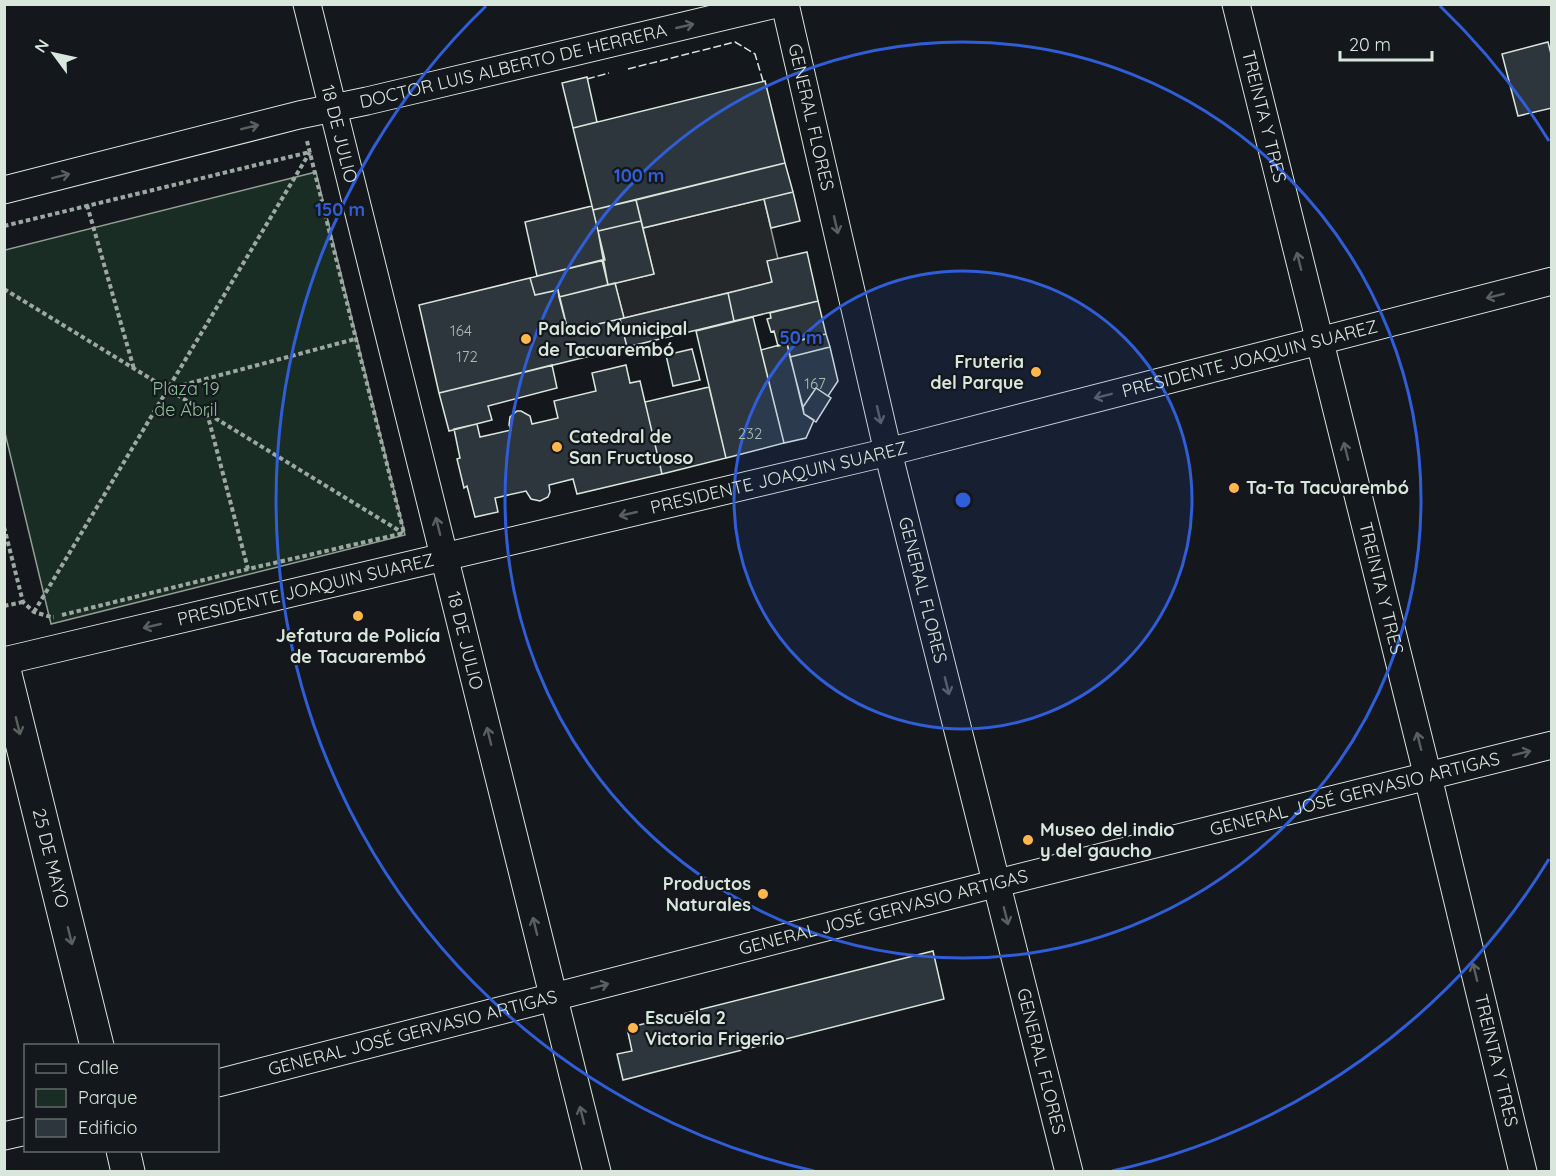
<svg xmlns="http://www.w3.org/2000/svg" width="1556" height="1176" font-family="Quicksand,sans-serif">
	<style>
		.green { fill: #1a2d24; stroke: #939e99; stroke-width: 1.5 }
		.parking { fill: #24282b; stroke: #939e99; stroke-width: 1.5 }
		.building { fill: #2c363c; stroke: #d8e6dc; stroke-width: 1.5 }
		.lines { fill: none; stroke-linecap: round; stroke-linejoin: round }
		.street-casing { stroke: #d8e6dc; stroke-width: 29 }
		.secondary-casing { stroke: #d8e6dc; stroke-width: 35 }
		.path { stroke: #9da8a2; stroke-width: 4; stroke-dasharray: 4.5 3; stroke-linecap: butt }
		.street { stroke: #14181c; stroke-width: 27 }
		.secondary { stroke: #14181c; stroke-width: 33 }
		.fence { stroke: #d8e6dc; stroke-width: 1.5; stroke-dasharray: 8 3; stroke-linecap: butt }
		.oneway { stroke: #59605f }
		.ring { fill: none; stroke: #305dd8; stroke-width: 3 }
		.poi-dot { fill: #ffb74d; stroke: #14181c; stroke-width: 2 }
		.labels { text-anchor: middle; stroke-width: 4.5; stroke-linejoin: round; paint-order: stroke }
		.number-label { font-size: 15px; fill: #adbab4 }
		.street-label { font-size: 18px; fill: #d8e6dc; stroke: #14181c }
		.poi-label { font-size: 18px; font-weight: bold; fill: #d8e6dc; stroke: #14181c; text-anchor: start }
		.park-label { font-size: 18px; fill: #8ac095; stroke: #14181c }
		.centre { fill: #305dd8; stroke: #14181c; stroke-width: 3 }
		.ring-label { font-size: 18px; text-anchor: middle; font-weight: bold; fill: #305dd8; stroke: #14181c; stroke-width: 4.5; stroke-linejoin: round; paint-order: stroke }
	</style>
	<rect width="100%" height="100%" fill="#14181c"/>
	<path class="green" d="M 316,172 L 405,535 L 51,624 L 5,433 L 5,250 Z"/>
	<path class="parking" d="M 764,199 L 778,259 L 772,282 L 624,318 L 615,283 L 654,274 L 643,228 Z"/>
	<path class="building" d="M 1548,42 L 1552,58 L 1552,108 L 1518,116 L 1502,54 Z
		M 587,77 L 597,122 L 573,128 L 562,83 Z
		M 765,81 L 785,163 L 593,210 L 573,128 Z
		M 785,163 L 793,192 L 643,228 L 636,200 Z
		M 793,192 L 800,221 L 771,228 L 764,199 Z
		M 636,200 L 641,221 L 598,231 L 593,210 Z
		M 592,206 L 605,260 L 537,276 L 525,222 Z
		M 641,221 L 654,274 L 608,285 L 598,231 Z
		M 807,252 L 818,301 L 734,321 L 728,293 L 772,282 L 767,261 Z
		M 602,260 L 608,285 L 559,297 L 558,290 L 535,295 L 530,278 Z
		M 530,278 L 535,295 L 558,290 L 568,331 L 620,319 L 627,347 L 439,393 L 419,305 Z
		M 615,283 L 624,318 L 568,331 L 559,297 Z
		M 728,293 L 734,321 L 627,347 L 620,319 Z
		M 818,301 L 826,334 L 778,346 L 774,331 L 771,332 L 767,319 L 771,318 L 770,313 Z
		M 753,317 L 784,443 L 726,458 L 696,331 Z
		M 826,334 L 830,347 L 790,357 L 787,343 Z
		M 787,343 L 804,414 L 814,420 L 806,438 L 784,443 L 761,350 Z
		M 830,347 L 838,381 L 828,396 L 816,388 L 803,407 L 790,357 Z
		M 692,349 L 700,380 L 673,386 L 666,355 Z
		M 552,365 L 557,388 L 488,406 L 492,420 L 449,431 L 439,393 Z
		M 626,365 L 630,383 L 640,381 L 662,474 L 577,494 L 573,479 L 549,485 L 550,492 L 548,497 L 540,501 L 531,499 L 526,491 L 495,498 L 498,512 L 475,517 L 467,486 L 464,488 L 457,459 L 460,458 L 454,429 L 477,424 L 480,437 L 511,430 L 509,425 L 510,417 L 517,411 L 521,411 L 530,416 L 532,424 L 558,418 L 554,401 L 596,391 L 592,373 Z
		M 709,387 L 726,458 L 662,474 L 645,402 Z
		M 816,388 L 831,398 L 816,422 L 804,414 L 803,407 Z
		M 933,951 L 944,999 L 623,1080 L 617,1054 L 632,1051 L 627,1028 Z"/>
	<g class="lines">
		<defs>
			<g id="street">
				<path id="s1" d="M 307,4 L 597,1172"/>
				<path id="s2" d="M 785,4 L 888,452 L 1069,1172"/>
				<path id="s3" d="M 1236,4 L 1428,777 L 1523,1172"/>
				<path id="s4" d="M 4,190 L 299,115 L 367,101 L 776,4"/>
				<path id="s5" d="M 4,661 L 888,452 L 1552,281"/>
				<path id="s6" d="M 218,1083 L 998,883 L 1552,745"/>
				<path d="M 4,1136 L 26,1131"/>
			</g>
			<g id="secondary">
				<path id="s7" d="M 4,670 L 97,1046"/>
				<path d="M 123,1150 L 128,1172"/>
			</g>
		</defs>
		<use href="#street" class="street-casing"/>
		<use href="#secondary" class="secondary-casing"/>
		<path class="path" d="M 307,141 L 404,533
			M 87,205 L 134,369
			M 4,226 L 310,152
			M 4,289 L 403,533
			M 168,389 L 355,339
			M 207,413 L 248,569
			M 4,527 L 23,602 L 34,612 L 51,617 L 54,617
			M 4,606 L 23,602
			M 34,612 L 310,152
			M 62,615 L 248,569 L 404,533"/>
		<use href="#street" class="street"/>
		<use href="#secondary" class="secondary"/>
		<path class="fence" d="M 628,69 L 735,42 L 755,54 L 763,81
			M 587,79 L 609,73"/>
	</g>
	<defs><path id="oneway-shaft" d="M-6 0H5M1.5-3L5.5 0L1.5 3" fill="none" stroke-width="1.6" stroke-linecap="round" stroke-linejoin="round" transform="scale(1.5)"/></defs>
	<g class="oneway">
		<use href="#oneway-shaft" transform="translate(685 26) rotate(-13)"/>
		<use href="#oneway-shaft" transform="translate(250 127) rotate(-14)"/>
		<use href="#oneway-shaft" transform="translate(61 176) rotate(-14)"/>
		<use href="#oneway-shaft" transform="translate(836 225) rotate(77)"/>
		<use href="#oneway-shaft" transform="translate(1299 261) rotate(-104)"/>
		<use href="#oneway-shaft" transform="translate(1495 296) rotate(166)"/>
		<use href="#oneway-shaft" transform="translate(1103 396) rotate(166)"/>
		<use href="#oneway-shaft" transform="translate(879 415) rotate(77)"/>
		<use href="#oneway-shaft" transform="translate(1346 451) rotate(-104)"/>
		<use href="#oneway-shaft" transform="translate(628 514) rotate(167)"/>
		<use href="#oneway-shaft" transform="translate(438 526) rotate(-104)"/>
		<use href="#oneway-shaft" transform="translate(152 626) rotate(167)"/>
		<use href="#oneway-shaft" transform="translate(947 686) rotate(76)"/>
		<use href="#oneway-shaft" transform="translate(18 726) rotate(76)"/>
		<use href="#oneway-shaft" transform="translate(489 736) rotate(-104)"/>
		<use href="#oneway-shaft" transform="translate(1419 741) rotate(-104)"/>
		<use href="#oneway-shaft" transform="translate(1522 753) rotate(-14)"/>
		<use href="#oneway-shaft" transform="translate(1006 916) rotate(76)"/>
		<use href="#oneway-shaft" transform="translate(535 926) rotate(-104)"/>
		<use href="#oneway-shaft" transform="translate(70 936) rotate(76)"/>
		<use href="#oneway-shaft" transform="translate(1475 972) rotate(-104)"/>
		<use href="#oneway-shaft" transform="translate(600 986) rotate(-15)"/>
		<use href="#oneway-shaft" transform="translate(582 1115) rotate(-104)"/>
	</g>
	<circle cx="963" cy="500" r="229" fill="#305dd8" fill-opacity=".12"/>
	<g class="ring">
		<circle cx="963" cy="500" r="229"/>
		<circle cx="963" cy="500" r="458"/>
		<path d="M1549 859A687 687 0 0 1 1112 1171M814 1171A687 687 0 0 1 486 6M1440 6A687 687 0 0 1 1549 141"/>
	</g>
	<g class="poi-dot">
		<circle cx="526" cy="339" r="6"/>
		<circle cx="1036" cy="372" r="6"/>
		<circle cx="557" cy="447" r="6"/>
		<circle cx="1234" cy="488" r="6"/>
		<circle cx="358" cy="616" r="6"/>
		<circle cx="1028" cy="840" r="6"/>
		<circle cx="763" cy="894" r="6"/>
		<circle cx="633" cy="1028" r="6"/>
	</g>
	<g class="labels">
		<g class="number-label">
			<text x="461" y="336">164</text>
			<text x="467" y="362">172</text>
			<text x="815" y="389">167</text>
			<text x="750" y="439">232</text>
		</g>
		<g class="street-label">
			<text dy="6" stroke="none"><textPath href="#s4" startOffset="524">DOCTOR LUIS ALBERTO DE HERRERA</textPath></text>
			<text dy="6" stroke="none"><textPath href="#s2" startOffset="116">GENERAL FLORES</textPath></text>
			<text dy="6" stroke="none"><textPath href="#s3" startOffset="116">TREINTA Y TRES</textPath></text>
			<text dy="6" stroke="none"><textPath href="#s1" startOffset="134">18 DE JULIO</textPath></text>
			<text dy="6" stroke="none"><textPath href="#s5" startOffset="1282">PRESIDENTE JOAQUIN SUAREZ</textPath></text>
			<text dy="6" stroke="none"><textPath href="#s5" startOffset="796">PRESIDENTE JOAQUIN SUAREZ</textPath></text>
			<text dy="6" stroke="none"><textPath href="#s3" startOffset="602">TREINTA Y TRES</textPath></text>
			<text dy="6" stroke="none"><textPath href="#s5" startOffset="310">PRESIDENTE JOAQUIN SUAREZ</textPath></text>
			<text dy="6" stroke="none"><textPath href="#s2" startOffset="602">GENERAL FLORES</textPath></text>
			<text dy="6" stroke="none"><textPath href="#s1" startOffset="656">18 DE JULIO</textPath></text>
			<text dy="6" stroke="none"><textPath href="#s6" startOffset="1173">GENERAL JOSÉ GERVASIO ARTIGAS</textPath></text>
			<text dy="6" stroke="none"><textPath href="#s7" startOffset="194">25 DE MAYO</textPath></text>
			<text dy="6" stroke="none"><textPath href="#s6" startOffset="687">GENERAL JOSÉ GERVASIO ARTIGAS</textPath></text>
			<text dy="6" stroke="none"><textPath href="#s6" startOffset="201">GENERAL JOSÉ GERVASIO ARTIGAS</textPath></text>
			<text dy="6" stroke="none"><textPath href="#s2" startOffset="1088">GENERAL FLORES</textPath></text>
			<text dy="6" stroke="none"><textPath href="#s3" startOffset="1088">TREINTA Y TRES</textPath></text>
		</g>
		<g class="poi-label">
			<text x="538" y="335">Palacio Municipal<tspan x="538" dy="21">de Tacuarembó</tspan></text>
			<text x="1024" y="368" text-anchor="end">Fruteria<tspan x="1024" dy="21">del Parque</tspan></text>
			<text x="569" y="443">Catedral de<tspan x="569" dy="21">San Fructuoso</tspan></text>
			<text x="1246" y="494">Ta-Ta Tacuarembó</text>
			<text x="358" y="642" text-anchor="middle">Jefatura de Policía<tspan x="358" dy="21">de Tacuarembó</tspan></text>
			<text x="1040" y="836">Museo del indio<tspan x="1040" dy="21">y del gaucho</tspan></text>
			<text x="751" y="890" text-anchor="end">Productos<tspan x="751" dy="21">Naturales</tspan></text>
			<text x="645" y="1024">Escuela 2<tspan x="645" dy="21">Victoria Frigerio</tspan></text>
		</g>
		<g class="park-label">
			<text x="186" y="395">Plaza 19<tspan x="186" dy="21">de Abril</tspan></text>
		</g>
	</g>
	<circle cx="963" cy="500" r="9" class="centre"/>
	<g class="ring-label">
		<text x="639" y="182">100 m</text>
		<text x="340" y="216">150 m</text>
		<text x="801" y="344">50 m</text>
	</g>
	<rect width="1556" height="1176" fill="none" stroke="#d8e6dc" stroke-width="12"/>
	<rect x="24" y="1044" width="195" height="108" fill="#14181c" stroke="#626a69" stroke-width="1.5"/>
	<rect x="36" y="1064" width="30" height="9" fill="#14181c" stroke="#626a69" stroke-width="1.5"/>
	<text x="78" y="1074" font-size="18" fill="#d8e6dc">Calle</text>
	<rect x="36" y="1089" width="30" height="18" fill="#1a2d24" stroke="#626a69" stroke-width="1.5"/>
	<text x="78" y="1104" font-size="18" fill="#d8e6dc">Parque</text>
	<rect x="36" y="1119" width="30" height="18" fill="#2c363c" stroke="#626a69" stroke-width="1.5"/>
	<text x="78" y="1134" font-size="18" fill="#d8e6dc">Edificio</text>
	<g transform="translate(54 54) rotate(303)" stroke="#14181c" stroke-width="4.5" paint-order="stroke">
	<path d="M0-4.5L10 22L0 15L-10 22Z" fill="#d8e6dc"/>
	<text y="-9" font-size="16" font-weight="bold" text-anchor="middle" fill="#d8e6dc">N</text>
	</g>
	<path d="M1340 51v9h92v-9" fill="none" stroke="#d8e6dc" stroke-width="3"/>
	<text x="1349" y="51" font-size="18" fill="#d8e6dc" stroke="#14181c" stroke-width="4.5" paint-order="stroke">20 m</text>
</svg>
